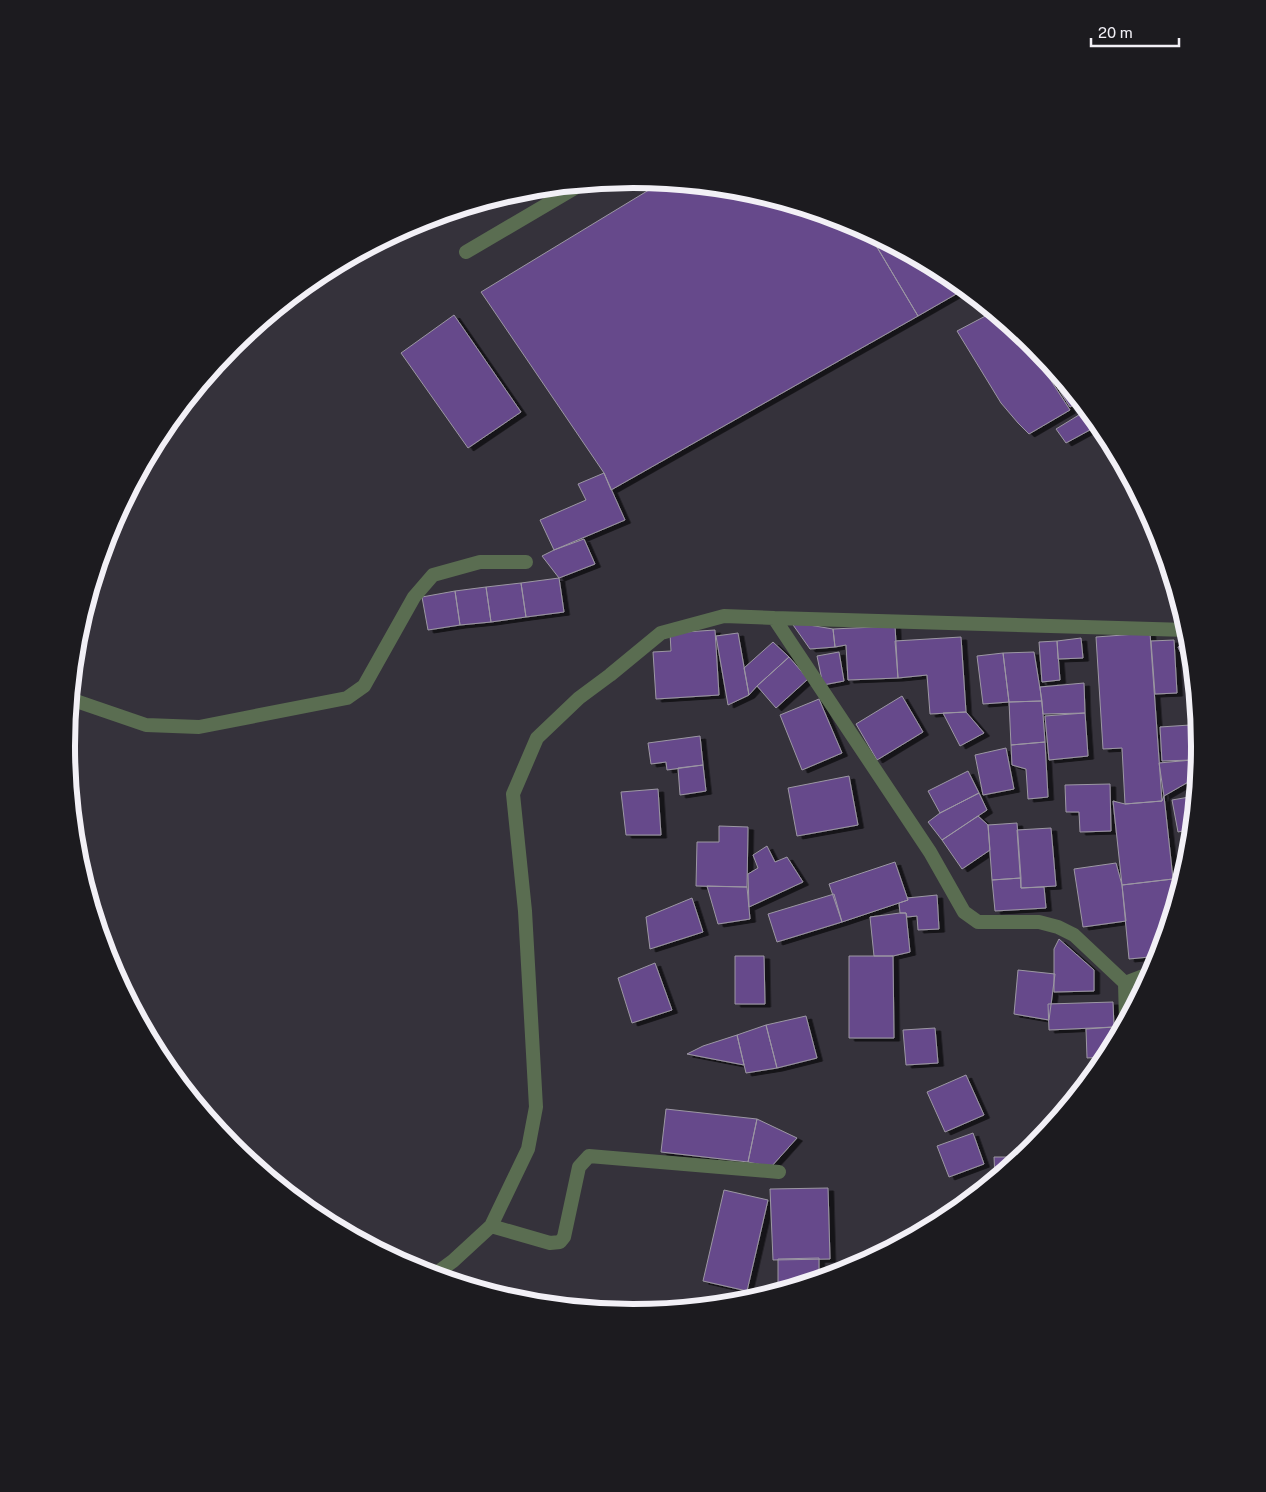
<svg xmlns="http://www.w3.org/2000/svg" width="1266" height="1492" font-family="'Public Sans',sans-serif">
	<style>
		.building { fill: #664a8b; stroke: #9c97a3; filter: url(#shadow) }
		.lines { fill: none; stroke-linecap: round; stroke-linejoin: round }
		.service { stroke: #5a6d51; stroke-width: 14 }
		.minor { stroke: #5a6d51; stroke-width: 14 }
		.rim { fill: none; stroke: #f2f0f6; stroke-width: 6 }
	</style>
	<defs>
		<filter id="shadow"><feDropShadow dx="5.5" dy="3" stdDeviation="0" flood-color="#0009"/></filter>
	</defs>
	<rect width="100%" height="100%" fill="#35323b"/>
	<path class="building" d="M 662,182 L 744,190 L 850,223 L 868,232 L 918,316 L 611,490 L 604,473 L 481,292 Z
		M 868,232 L 948,275 L 965,289 L 918,316 Z
		M 993,312 L 1022,336 L 1070,410 L 1029,434 L 1018,423 L 1001,403 L 957,331 Z
		M 454,315 L 521,412 L 468,448 L 401,353 Z
		M 1028,341 L 1034,345 L 1080,401 L 1070,407 Z
		M 1087,410 L 1099,425 L 1066,443 L 1056,429 Z
		M 1103,430 L 1117,454 L 1114,455 L 1101,431 Z
		M 604,473 L 625,520 L 554,550 L 540,520 L 586,500 L 578,484 Z
		M 584,539 L 595,564 L 559,578 L 542,556 L 554,550 Z
		M 559,578 L 564,612 L 526,617 L 521,583 Z
		M 521,583 L 526,617 L 491,622 L 486,587 Z
		M 486,587 L 491,622 L 460,625 L 455,591 Z
		M 455,591 L 460,625 L 428,630 L 422,597 Z
		M 791,622 L 833,629 L 835,647 L 810,649 Z
		M 895,626 L 898,678 L 848,680 L 846,645 L 835,647 L 833,629 Z
		M 715,630 L 719,695 L 656,699 L 653,652 L 671,651 L 670,633 Z
		M 738,633 L 749,695 L 728,705 L 716,636 Z
		M 1150,633 L 1162,801 L 1125,804 L 1122,748 L 1103,749 L 1096,637 Z
		M 961,637 L 966,712 L 930,714 L 927,675 L 898,678 L 895,641 Z
		M 1081,638 L 1083,658 L 1058,659 L 1057,641 Z
		M 1174,640 L 1177,693 L 1155,694 L 1151,641 Z
		M 1057,641 L 1060,680 L 1042,682 L 1039,642 Z
		M 1189,641 L 1193,678 L 1178,647 Z
		M 773,642 L 789,657 L 757,686 L 749,695 L 744,668 Z
		M 839,652 L 844,681 L 823,685 L 817,656 Z
		M 1034,652 L 1042,701 L 1009,702 L 1003,653 Z
		M 1003,653 L 1009,702 L 983,704 L 977,656 Z
		M 789,657 L 808,679 L 776,708 L 757,686 Z
		M 1084,683 L 1085,713 L 1043,714 L 1040,687 Z
		M 902,696 L 923,732 L 877,760 L 856,724 Z
		M 819,699 L 842,753 L 802,770 L 780,715 Z
		M 1042,701 L 1045,742 L 1011,745 L 1009,702 Z
		M 966,712 L 984,733 L 960,746 L 943,713 Z
		M 1085,713 L 1088,756 L 1049,760 L 1045,716 Z
		M 1190,725 L 1192,760 L 1162,761 L 1160,727 Z
		M 700,736 L 703,765 L 667,770 L 666,762 L 651,764 L 648,743 Z
		M 1045,742 L 1048,797 L 1028,799 L 1026,769 L 1012,765 L 1011,745 Z
		M 1006,748 L 1014,789 L 983,795 L 975,755 Z
		M 1192,760 L 1197,769 L 1197,777 L 1164,796 L 1159,763 Z
		M 703,765 L 706,791 L 680,795 L 678,768 Z
		M 968,771 L 979,793 L 940,813 L 928,791 Z
		M 849,776 L 858,825 L 797,836 L 788,788 Z
		M 1110,784 L 1111,831 L 1080,832 L 1079,812 L 1066,812 L 1065,785 Z
		M 658,789 L 661,835 L 626,835 L 621,792 Z
		M 979,793 L 987,810 L 942,840 L 928,822 L 940,813 Z
		M 1164,796 L 1173,879 L 1122,885 L 1113,801 L 1125,804 L 1162,801 Z
		M 1195,796 L 1192,829 L 1178,832 L 1172,800 Z
		M 978,816 L 988,825 L 990,850 L 962,869 L 942,840 Z
		M 1017,823 L 1021,878 L 992,880 L 988,825 Z
		M 719,826 L 748,827 L 747,887 L 696,886 L 697,842 L 719,842 Z
		M 1051,828 L 1056,886 L 1021,888 L 1017,830 Z
		M 767,846 L 775,862 L 787,857 L 803,882 L 749,907 L 748,874 L 758,868 L 753,855 Z
		M 895,862 L 908,900 L 842,922 L 829,884 Z
		M 1116,863 L 1122,885 L 1126,921 L 1083,927 L 1074,869 Z
		M 1021,878 L 1021,888 L 1044,887 L 1046,908 L 995,911 L 992,880 Z
		M 1173,879 L 1175,902 L 1159,956 L 1129,959 L 1122,885 Z
		M 707,886 L 747,887 L 750,919 L 718,924 Z
		M 834,894 L 842,922 L 777,942 L 768,914 Z
		M 937,895 L 939,929 L 918,930 L 917,916 L 907,917 L 906,913 L 900,913 L 899,903 L 908,900 L 907,898 Z
		M 692,898 L 703,932 L 650,949 L 646,917 Z
		M 900,913 L 906,913 L 910,952 L 893,956 L 874,956 L 870,917 Z
		M 1059,939 L 1094,970 L 1094,991 L 1054,992 L 1054,949 Z
		M 735,956 L 764,956 L 765,1004 L 735,1004 Z
		M 849,956 L 893,956 L 894,1038 L 849,1038 Z
		M 655,963 L 672,1010 L 632,1023 L 618,978 Z
		M 1018,970 L 1055,974 L 1049,1020 L 1014,1014 Z
		M 1147,981 L 1136,1001 L 1134,983 Z
		M 1113,1002 L 1114,1027 L 1049,1030 L 1048,1004 Z
		M 806,1016 L 817,1058 L 777,1068 L 766,1025 Z
		M 766,1025 L 777,1068 L 746,1073 L 737,1035 Z
		M 1114,1027 L 1115,1040 L 1106,1057 L 1087,1058 L 1086,1029 Z
		M 935,1028 L 938,1063 L 906,1065 L 903,1030 Z
		M 737,1035 L 744,1065 L 687,1054 L 703,1046 Z
		M 966,1075 L 984,1115 L 945,1132 L 927,1092 Z
		M 666,1109 L 757,1119 L 748,1162 L 661,1152 Z
		M 757,1119 L 797,1138 L 771,1167 L 748,1162 Z
		M 973,1133 L 984,1164 L 949,1177 L 937,1146 Z
		M 1023,1156 L 1008,1168 L 1008,1157 Z
		M 994,1157 L 1008,1157 L 1008,1168 L 995,1178 Z
		M 828,1188 L 830,1259 L 773,1260 L 770,1189 Z
		M 724,1190 L 768,1200 L 747,1291 L 703,1281 Z
		M 819,1258 L 819,1279 L 778,1291 L 778,1259 Z"/>
	<g class="lines">
		<path class="service" d="M 466,252 L 580,185"/>
		<path class="minor" d="M 774,618 L 1187,630
			M 71,698 L 76,701 L 146,725 L 199,727 L 347,698 L 364,686 L 414,597 L 433,575 L 480,562 L 526,562
			M 69,713 L 76,701
			M 1126,1020 L 1125,983 L 1151,973
			M 491,1226 L 550,1243 L 560,1242 L 564,1237 L 579,1167 L 589,1156 L 779,1172
			M 434,1275 L 453,1261 L 491,1226 L 528,1149 L 536,1107 L 525,911 L 513,794 L 537,738 L 579,698 L 610,675 L 661,633 L 724,616 L 774,618 L 930,852 L 964,912 L 978,922 L 1039,922 L 1058,927 L 1074,935 L 1125,983"/>
	</g>
	<path d="M0 0H1266V1492H0ZM75 746a558 558 0 1 1 1116 0a558 558 0 1 1-1116 0Z" fill="#1c1b1f" fill-rule="evenodd"/>
	<path class="rim" d="M75 746a558 558 0 1 1 1116 0a558 558 0 1 1-1116 0Z"/>
	<path d="M1091 38v8h88v-8" fill="none" stroke="#f2f0f6" stroke-width="2.5"/>
	<text x="1098" y="38" font-size="15" fill="#f2f0f6" stroke="#1c1b1f" stroke-width="4" paint-order="stroke">20 m</text>
</svg>
